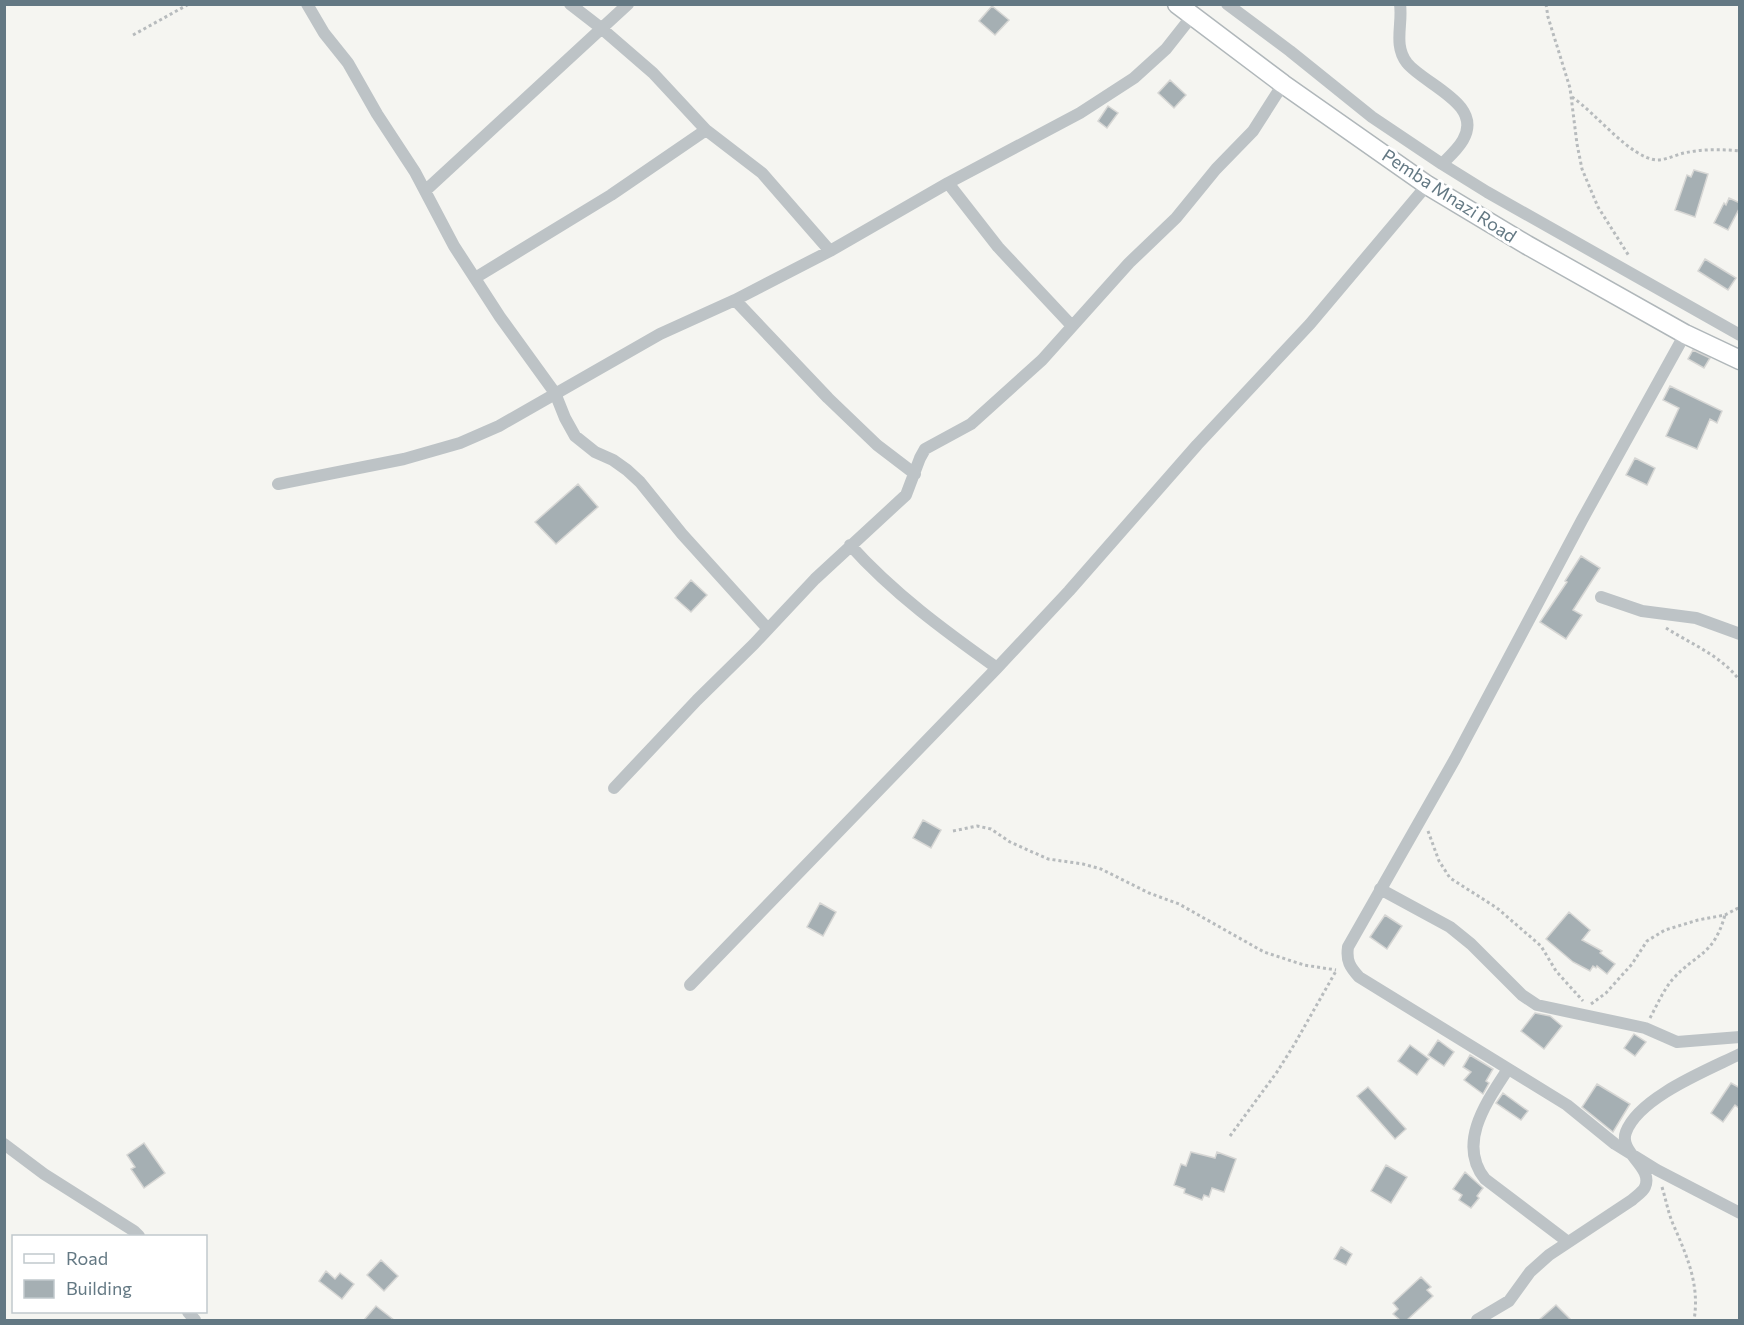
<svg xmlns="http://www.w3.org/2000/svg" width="1744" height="1325" font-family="Commissioner,sans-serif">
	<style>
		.building { fill: #a5afb3; stroke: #d6d6d4; stroke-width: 1.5 }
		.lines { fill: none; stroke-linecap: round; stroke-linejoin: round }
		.secondary-casing { stroke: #b0b7ba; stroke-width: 21 }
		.path { stroke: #b7bbbd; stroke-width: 3; stroke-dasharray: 3 3; stroke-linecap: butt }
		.street { stroke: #bdc3c6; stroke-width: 12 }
		.secondary { stroke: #fff; stroke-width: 18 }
		.labels { text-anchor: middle; stroke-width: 6; stroke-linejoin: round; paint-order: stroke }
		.street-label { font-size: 18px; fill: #637883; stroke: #fff }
	</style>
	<rect width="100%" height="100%" fill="#f5f5f1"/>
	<path class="building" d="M 992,6 L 1009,20 L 995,35 L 979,21 Z
		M 1170,80 L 1186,95 L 1174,108 L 1158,93 Z
		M 1108,106 L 1118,113 L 1107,128 L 1098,121 Z
		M 1694,170 L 1708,174 L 1695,217 L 1675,210 L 1687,175 L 1691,177 Z
		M 1729,198 L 1740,203 L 1740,207 L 1728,230 L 1714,223 L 1724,203 L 1726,205 Z
		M 1705,259 L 1736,278 L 1728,290 L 1698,271 Z
		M 1693,350 L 1710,358 L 1704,368 L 1688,359 Z
		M 1670,386 L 1722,411 L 1717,423 L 1710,419 L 1697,449 L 1666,436 L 1679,408 L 1663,400 Z
		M 1635,458 L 1655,468 L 1647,485 L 1626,475 Z
		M 578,484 L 598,507 L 556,544 L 535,522 Z
		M 1581,556 L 1600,568 L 1573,610 L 1582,615 L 1566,639 L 1540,622 L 1567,582 L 1565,581 Z
		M 691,580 L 707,595 L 691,612 L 675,598 Z
		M 923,820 L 941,830 L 931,848 L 913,838 Z
		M 820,903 L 836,912 L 823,936 L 807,927 Z
		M 1569,912 L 1590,930 L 1582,940 L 1602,951 L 1600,953 L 1615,964 L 1607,974 L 1597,966 L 1596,968 L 1593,966 L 1590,971 L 1573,962 L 1546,939 Z
		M 1385,915 L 1402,926 L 1387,949 L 1370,937 Z
		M 1535,1013 L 1550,1016 L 1562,1026 L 1544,1049 L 1521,1031 Z
		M 1634,1034 L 1646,1042 L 1635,1056 L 1624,1048 Z
		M 1438,1040 L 1454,1052 L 1444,1066 L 1428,1055 Z
		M 1410,1045 L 1429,1059 L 1417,1075 L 1398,1061 Z
		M 1470,1055 L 1493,1069 L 1486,1081 L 1489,1083 L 1483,1094 L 1464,1080 L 1471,1072 L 1463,1067 Z
		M 1731,1083 L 1740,1088 L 1740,1109 L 1735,1105 L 1723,1122 L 1711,1113 Z
		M 1597,1084 L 1630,1104 L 1613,1132 L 1582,1107 Z
		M 1368,1087 L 1406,1129 L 1395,1139 L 1357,1096 Z
		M 1503,1093 L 1528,1111 L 1521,1120 L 1496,1103 Z
		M 144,1143 L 165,1173 L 144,1188 L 131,1169 L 135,1167 L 127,1155 Z
		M 1191,1152 L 1215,1158 L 1217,1152 L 1236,1159 L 1224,1192 L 1212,1188 L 1209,1197 L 1204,1195 L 1202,1200 L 1184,1193 L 1185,1189 L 1174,1185 L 1181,1164 L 1186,1166 Z
		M 1386,1165 L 1407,1177 L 1391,1203 L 1371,1191 Z
		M 1465,1172 L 1483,1188 L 1477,1196 L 1479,1198 L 1471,1208 L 1459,1200 L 1462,1195 L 1453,1189 Z
		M 1341,1247 L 1352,1254 L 1346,1265 L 1334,1259 Z
		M 381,1260 L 398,1276 L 384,1291 L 367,1275 Z
		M 326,1271 L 335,1279 L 340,1273 L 354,1284 L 342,1299 L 319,1281 Z
		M 1421,1277 L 1431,1287 L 1427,1290 L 1433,1296 L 1407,1320 L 1400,1320 L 1393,1314 L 1398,1309 L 1393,1303 Z
		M 1556,1305 L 1571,1320 L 1539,1320 Z
		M 376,1306 L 394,1320 L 364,1320 Z"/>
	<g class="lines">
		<defs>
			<path id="secondary" d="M 1177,4 L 1283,84 L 1427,185 L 1527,245 L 1685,334 L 1740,360"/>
		</defs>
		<use href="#secondary" class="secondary-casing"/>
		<path class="path" d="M 1546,4 L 1548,17 L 1570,88 L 1577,144 L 1582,169 L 1598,207 L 1629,256
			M 133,35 L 189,4
			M 1572,97 C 1596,113 1630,158 1657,160 C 1666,160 1675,155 1684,153 C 1702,149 1722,149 1740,151
			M 1666,628 C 1691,644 1722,656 1740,681
			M 953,831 L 977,826 L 991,829 L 1010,842 L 1048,859 L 1083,864 L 1101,869 L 1149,893 L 1179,904 L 1264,952 L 1304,965 L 1336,970
			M 1428,831 L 1439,861 L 1450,878 L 1497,908 L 1541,946 L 1556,971 L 1583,1001
			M 1591,1004 L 1606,993 L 1632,964 L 1647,941 L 1665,930 L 1698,920 L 1725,915 L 1740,907
			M 1650,1018 C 1657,1005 1663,991 1672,980 C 1697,952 1713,957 1725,915
			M 1230,1136 L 1277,1072 L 1294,1045 L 1336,971
			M 1662,1187 C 1666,1200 1668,1212 1673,1224 C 1687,1256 1700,1285 1694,1320"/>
		<path class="street" d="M 307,4 L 324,33 L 348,63 L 377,114 L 415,172 L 454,246 L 500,317 L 555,393 L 565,418 L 575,436 L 595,452 L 613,460 L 627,470 L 640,482 L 682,534 L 768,629
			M 570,4 L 601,28 L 653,73 L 706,130 L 762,173 L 830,251
			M 1227,4 L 1290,51 L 1372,117 L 1442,164 L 1487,192 L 1740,335
			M 1400,4 C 1403,24 1393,45 1407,63 C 1425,85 1484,104 1463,140 C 1458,149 1449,157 1442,164
			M 948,183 L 998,247 L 1072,326
			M 425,191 L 628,4
			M 475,278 L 611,195 L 706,130
			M 735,300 L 828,398 L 877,445 L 915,474
			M 1685,334 L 1582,520 L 1455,759 L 1348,947 C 1346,961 1350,967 1359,977 L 1567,1105 L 1615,1144 L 1657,1170 L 1740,1213
			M 278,484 L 404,459 L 460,443 L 499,426 L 660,334 L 735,300 L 830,251 L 948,183 L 1080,113 L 1134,78 L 1166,49 L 1192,16
			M 850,545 C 893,593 945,631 997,668
			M 1601,597 L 1642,611 L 1696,618 L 1740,634
			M 614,788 L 697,700 L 754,644 L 815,579 L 906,495 L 920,458 L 925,449 L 971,424 L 1042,360 L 1129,263 L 1176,218 L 1216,169 L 1253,131 L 1283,84
			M 1380,889 L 1450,927 L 1471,944 L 1522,995 L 1537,1005 L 1645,1028 L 1677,1042 L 1740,1037
			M 690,985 L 997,668 L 1069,591 L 1197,445 L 1310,324 L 1427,185
			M 1508,1069 C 1488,1100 1456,1143 1485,1179 L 1568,1242
			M 4,1144 L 44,1174 L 134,1231 L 139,1236
			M 188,1312 L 195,1320
			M 1477,1320 L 1509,1301 L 1530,1272 L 1549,1255 L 1632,1200 C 1636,1196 1643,1192 1645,1187 C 1654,1167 1618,1153 1626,1132 C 1639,1097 1708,1070 1740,1054"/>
		<use href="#secondary" class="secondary"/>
	</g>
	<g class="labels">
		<g class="street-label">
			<text transform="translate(1449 196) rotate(33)" y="6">Pemba Mnazi Road</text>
		</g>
	</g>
	<rect width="1744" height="1325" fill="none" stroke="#637883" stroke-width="12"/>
	<rect x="12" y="1235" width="195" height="78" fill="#ffffff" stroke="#c1c9cd" stroke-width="1.5"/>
	<rect x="24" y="1254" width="30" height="9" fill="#ffffff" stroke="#c1c9cd" stroke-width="1.5"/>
	<text x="66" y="1265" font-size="18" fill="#637883">Road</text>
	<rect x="24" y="1280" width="30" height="18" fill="#a5afb3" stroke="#c1c9cd" stroke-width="1.5"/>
	<text x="66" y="1295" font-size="18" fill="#637883">Building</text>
</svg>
